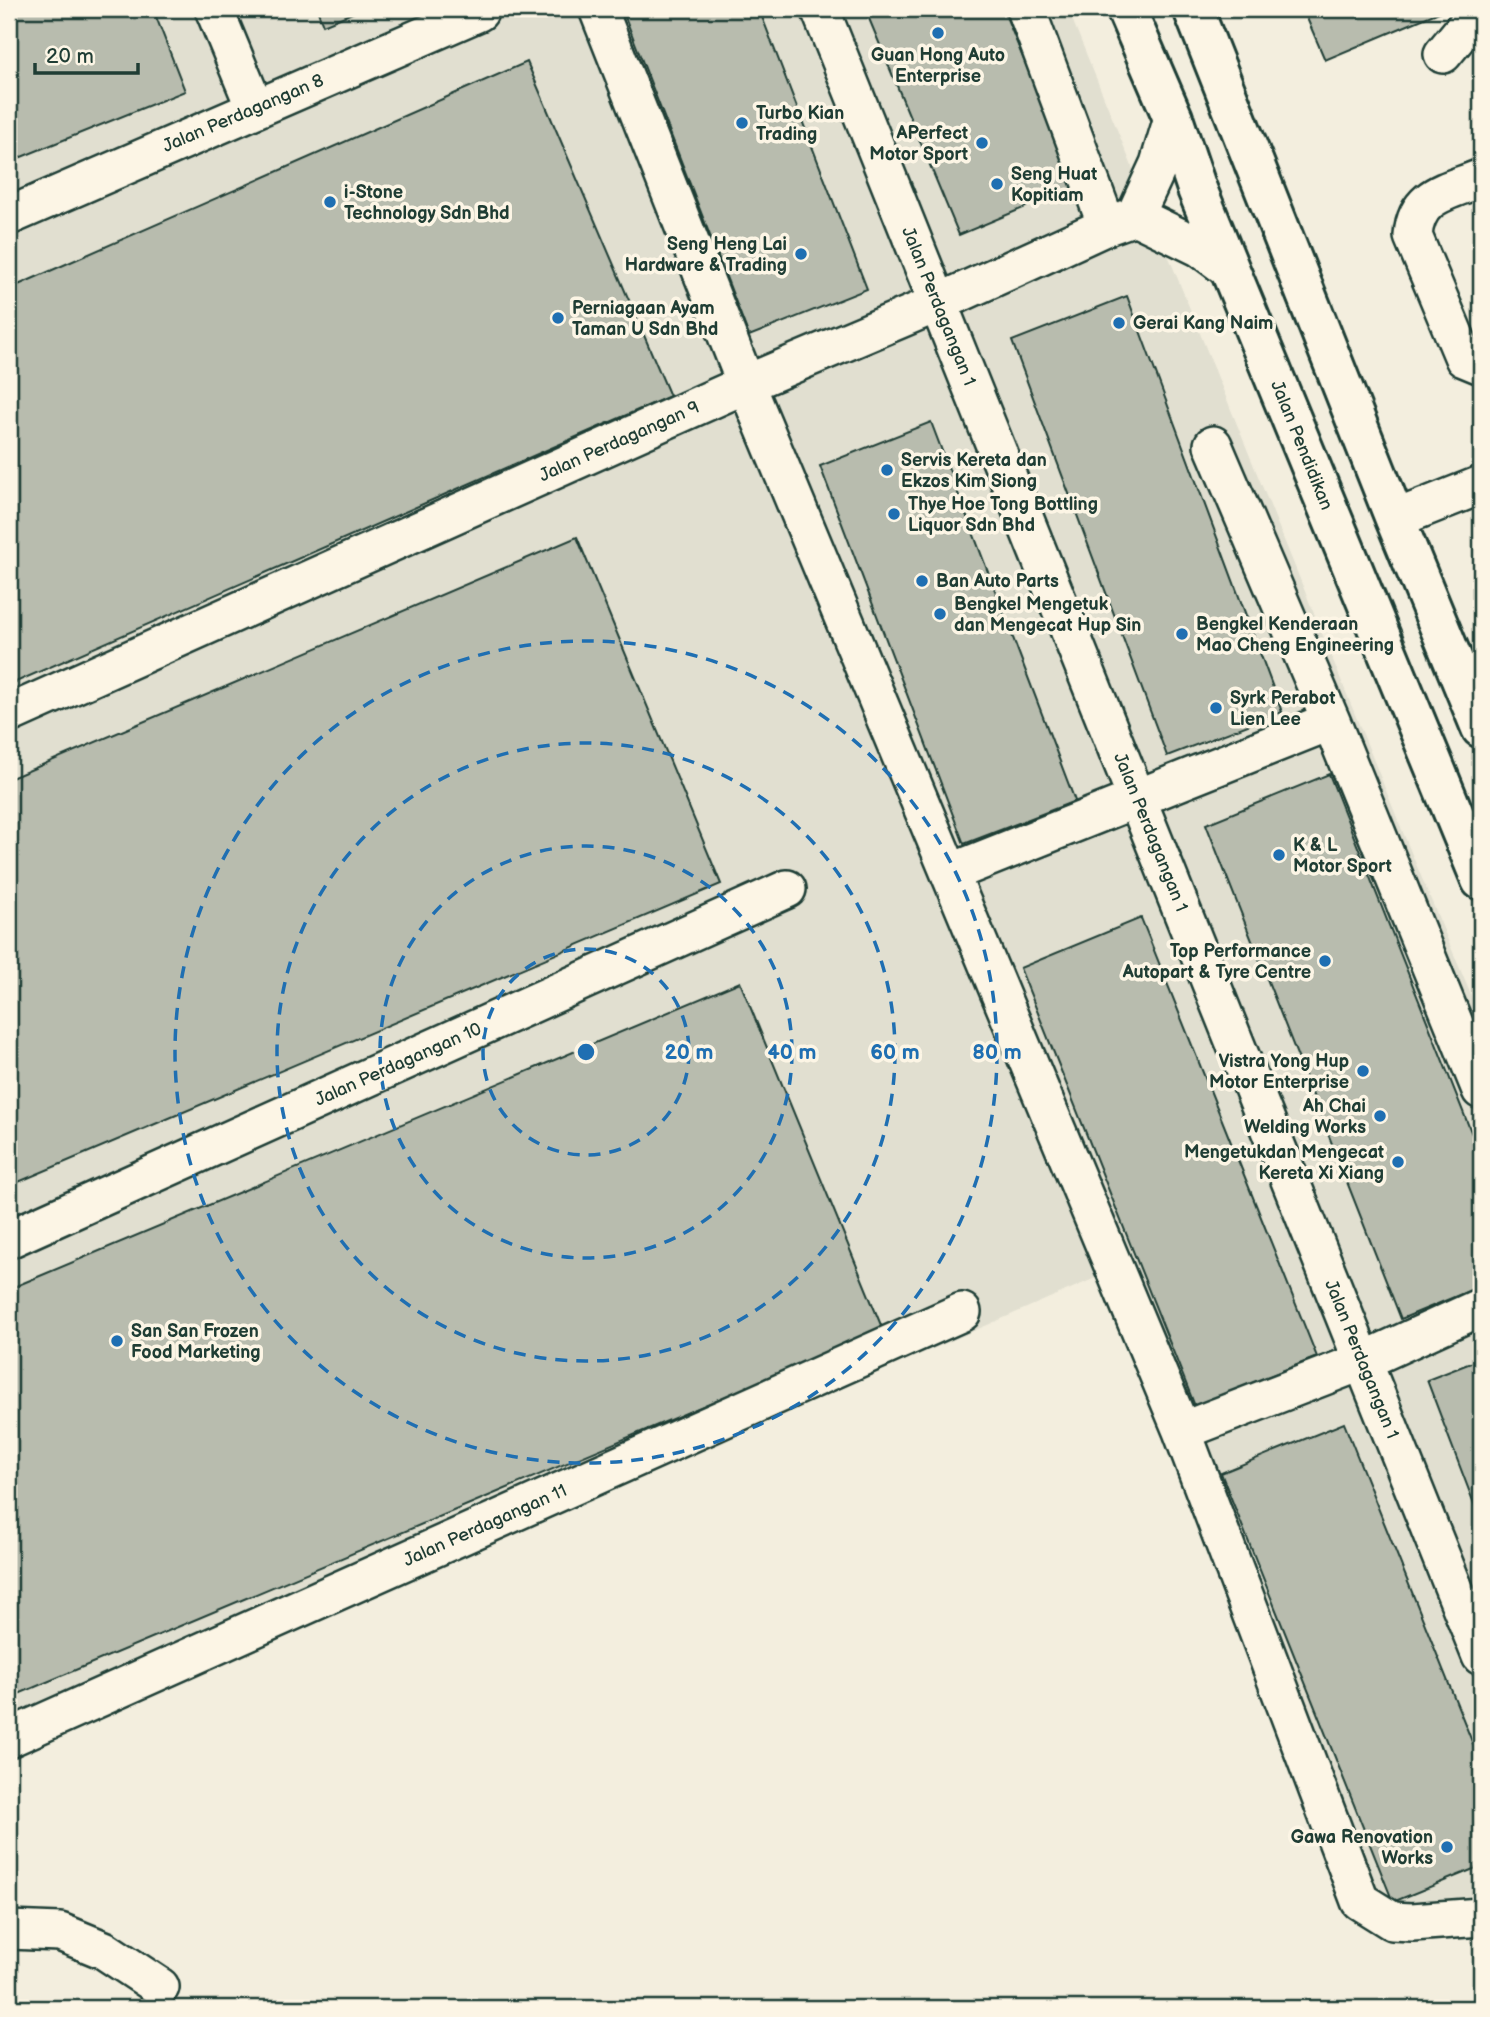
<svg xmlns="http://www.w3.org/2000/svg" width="1490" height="2017" font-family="'Balsamiq Sans',sans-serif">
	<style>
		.built { fill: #e1dfd0 }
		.building { fill: #b8bcae; stroke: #1f3d34; stroke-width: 2 }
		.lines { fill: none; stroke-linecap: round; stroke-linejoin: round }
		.minor-casing { stroke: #1f3d34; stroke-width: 42 }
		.major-casing { stroke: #1f3d34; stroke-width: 44 }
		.minor { stroke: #fcf5e5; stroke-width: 37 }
		.major { stroke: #fcf5e5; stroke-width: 38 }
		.ring { fill: none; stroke: #1f6fb2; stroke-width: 3.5; stroke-dasharray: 12 9 }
		.poi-dot { fill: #1f6fb2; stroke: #fcf5e5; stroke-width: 2.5 }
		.labels { text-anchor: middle; stroke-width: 7; stroke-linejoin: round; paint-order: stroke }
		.poi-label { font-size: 18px; font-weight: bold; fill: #1f3d34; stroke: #fcf5e5; text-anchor: start }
		.street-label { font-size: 18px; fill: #1f3d34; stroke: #fcf5e5 }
		.centre { fill: #1f6fb2; stroke: #fcf5e5; stroke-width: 3.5 }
		.ring-label { font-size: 21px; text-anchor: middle; font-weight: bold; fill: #1f6fb2; stroke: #fcf5e5; stroke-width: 7; stroke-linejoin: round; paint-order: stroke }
	</style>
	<rect width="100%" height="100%" fill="#f3eede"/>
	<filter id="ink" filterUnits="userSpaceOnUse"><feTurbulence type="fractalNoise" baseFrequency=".0143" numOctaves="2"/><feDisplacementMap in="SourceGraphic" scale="14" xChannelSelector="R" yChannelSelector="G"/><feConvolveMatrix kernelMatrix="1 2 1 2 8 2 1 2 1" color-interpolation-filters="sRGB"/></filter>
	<g filter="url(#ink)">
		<path class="built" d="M 9,9 L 1068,9 L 1413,857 L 1481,1019 L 1481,1926 L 1349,1907 L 1107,1273 L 9,1750 Z"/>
		<path class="building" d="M 9,9 L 153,9 L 185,91 L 9,162 Z
			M 317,9 L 362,9 L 323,25 Z
			M 622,9 L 759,9 L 867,289 L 749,336 Z
			M 865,9 L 1003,9 L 1076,186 L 959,235 Z
			M 1303,9 L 1446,9 L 1325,60 Z
			M 527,62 L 670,396 L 9,685 L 9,289 Z
			M 1127,296 L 1282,712 L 1167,756 L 1012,341 Z
			M 931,422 L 1075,801 L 964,844 L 820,466 Z
			M 577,537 L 721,884 L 9,1186 L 9,779 Z
			M 1329,774 L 1481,1157 L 1481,1286 L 1401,1319 L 1206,824 Z
			M 1141,918 L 1317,1357 L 1195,1406 L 1020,968 Z
			M 740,982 L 883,1330 L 9,1698 L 9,1289 Z
			M 1481,1359 L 1481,1522 L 1427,1380 Z
			M 1344,1423 L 1481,1764 L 1481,1866 L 1393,1902 L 1221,1473 Z"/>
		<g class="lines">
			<defs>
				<path id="minor" d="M 214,9 L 255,108
					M 598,9 L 746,384 L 1182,1431 L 1360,1901 L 1392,1921 L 1412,1922 L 1481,1917
					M 820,9 L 1481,1656
					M 1026,9 L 1107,226
					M 1443,54 L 1476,14 L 1481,10
					M 1481,178 C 1447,192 1416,194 1413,236 L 1464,358 L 1481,365
					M 9,216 L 479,12
					M 1135,216 L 1199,247 L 1230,270
					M 1213,445 L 1331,721 L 1481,1090
					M 1395,519 L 1481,485
					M 9,714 L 746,384 L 938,303 L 1107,226 L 1135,216 L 1159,164 L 1173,118
					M 950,873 L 1331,721
					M 9,1239 L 787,889
					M 1182,1431 L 1363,1361 L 1481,1307
					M 9,1738 L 962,1312
					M 9,1930 L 60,1932 L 104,1950 L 160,1987"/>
				<path id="major" d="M 1126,9 L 1173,118 L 1197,189 L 1230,270 L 1481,880
					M 1193,9 L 1395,519 L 1481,728"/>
			</defs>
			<use href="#minor" class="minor-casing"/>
			<use href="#major" class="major-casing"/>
			<use href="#minor" class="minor"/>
			<use href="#major" class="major"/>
		</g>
	</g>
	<g class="ring">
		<circle cx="586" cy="1052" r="103"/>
		<circle cx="586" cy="1052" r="206"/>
		<circle cx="586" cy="1052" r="309"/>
		<circle cx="586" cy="1052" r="411"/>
	</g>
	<g class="poi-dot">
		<circle cx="938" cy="33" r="7"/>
		<circle cx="742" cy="123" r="7"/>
		<circle cx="982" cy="143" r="7"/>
		<circle cx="997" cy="184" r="7"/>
		<circle cx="330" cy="202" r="7"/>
		<circle cx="801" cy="254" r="7"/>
		<circle cx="558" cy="318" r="7"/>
		<circle cx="1119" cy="323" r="7"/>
		<circle cx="887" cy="470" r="7"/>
		<circle cx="894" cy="514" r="7"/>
		<circle cx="922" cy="581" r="7"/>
		<circle cx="940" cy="614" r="7"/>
		<circle cx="1182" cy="634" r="7"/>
		<circle cx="1216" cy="708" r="7"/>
		<circle cx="1279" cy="855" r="7"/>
		<circle cx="1325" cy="961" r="7"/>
		<circle cx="1363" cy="1071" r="7"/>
		<circle cx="1380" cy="1116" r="7"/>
		<circle cx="1398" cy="1162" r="7"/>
		<circle cx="117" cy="1341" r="7"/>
		<circle cx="1447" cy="1847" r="7"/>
	</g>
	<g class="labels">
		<g class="poi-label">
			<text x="938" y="61" text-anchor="middle">Guan Hong Auto<tspan x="938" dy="21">Enterprise</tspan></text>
			<text x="756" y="119">Turbo Kian<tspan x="756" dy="21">Trading</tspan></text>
			<text x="968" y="139" text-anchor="end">APerfect<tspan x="968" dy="21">Motor Sport</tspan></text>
			<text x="1011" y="180">Seng Huat<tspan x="1011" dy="21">Kopitiam</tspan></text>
			<text x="344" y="198">i-Stone<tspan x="344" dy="21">Technology Sdn Bhd</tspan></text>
			<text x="787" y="250" text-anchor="end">Seng Heng Lai<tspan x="787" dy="21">Hardware &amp; Trading</tspan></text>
			<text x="572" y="314">Perniagaan Ayam<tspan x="572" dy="21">Taman U Sdn Bhd</tspan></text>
			<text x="1133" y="329">Gerai Kang Naim</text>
			<text x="901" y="466">Servis Kereta dan<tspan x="901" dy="21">Ekzos Kim Siong</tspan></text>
			<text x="908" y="510">Thye Hoe Tong Bottling<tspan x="908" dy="21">Liquor Sdn Bhd</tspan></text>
			<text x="936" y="587">Ban Auto Parts</text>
			<text x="954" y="610">Bengkel Mengetuk<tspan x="954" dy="21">dan Mengecat Hup Sin</tspan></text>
			<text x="1196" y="630">Bengkel Kenderaan<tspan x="1196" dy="21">Mao Cheng Engineering</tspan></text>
			<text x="1230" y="704">Syrk Perabot<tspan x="1230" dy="21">Lien Lee</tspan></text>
			<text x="1293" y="851">K &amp; L<tspan x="1293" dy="21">Motor Sport</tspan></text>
			<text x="1311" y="957" text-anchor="end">Top Performance<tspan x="1311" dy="21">Autopart &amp; Tyre Centre</tspan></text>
			<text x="1349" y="1067" text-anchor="end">Vistra Yong Hup<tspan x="1349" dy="21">Motor Enterprise</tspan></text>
			<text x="1366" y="1112" text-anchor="end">Ah Chai<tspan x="1366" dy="21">Welding Works</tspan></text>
			<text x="1384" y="1158" text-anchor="end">Mengetukdan Mengecat<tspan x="1384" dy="21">Kereta Xi Xiang</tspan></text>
			<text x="131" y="1337">San San Frozen<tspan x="131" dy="21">Food Marketing</tspan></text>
			<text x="1433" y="1843" text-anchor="end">Gawa Renovation<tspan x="1433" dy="21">Works</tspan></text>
		</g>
		<g class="street-label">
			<text transform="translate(243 113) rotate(-23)" y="6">Jalan Perdagangan 8</text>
			<text transform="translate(939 306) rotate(68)" y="6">Jalan Perdagangan 1</text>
			<text transform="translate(619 441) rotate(-24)" y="6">Jalan Perdagangan 9</text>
			<text transform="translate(1302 445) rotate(68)" y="6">Jalan Pendidikan</text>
			<text transform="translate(1151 832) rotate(68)" y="6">Jalan Perdagangan 1</text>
			<text transform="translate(398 1064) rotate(-24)" y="6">Jalan Perdagangan 10</text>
			<text transform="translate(1362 1359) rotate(68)" y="6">Jalan Perdagangan 1</text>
			<text transform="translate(485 1525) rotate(-24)" y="6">Jalan Perdagangan 11</text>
		</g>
	</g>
	<circle cx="586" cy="1052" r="10" class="centre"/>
	<g class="ring-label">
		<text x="689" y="1059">20 m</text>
		<text x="792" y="1059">40 m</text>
		<text x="895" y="1059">60 m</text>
		<text x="997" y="1059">80 m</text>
	</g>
	<rect width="1490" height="2017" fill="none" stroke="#fcf5e5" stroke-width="35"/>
	<rect x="18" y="18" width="1455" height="1982" fill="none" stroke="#1f3d34" stroke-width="2.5" filter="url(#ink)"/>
	<path d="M35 63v10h103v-10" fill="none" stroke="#1f3d34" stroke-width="3.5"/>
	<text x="46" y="63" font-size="21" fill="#1f3d34" stroke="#fcf5e5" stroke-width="5" paint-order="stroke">20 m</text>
</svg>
